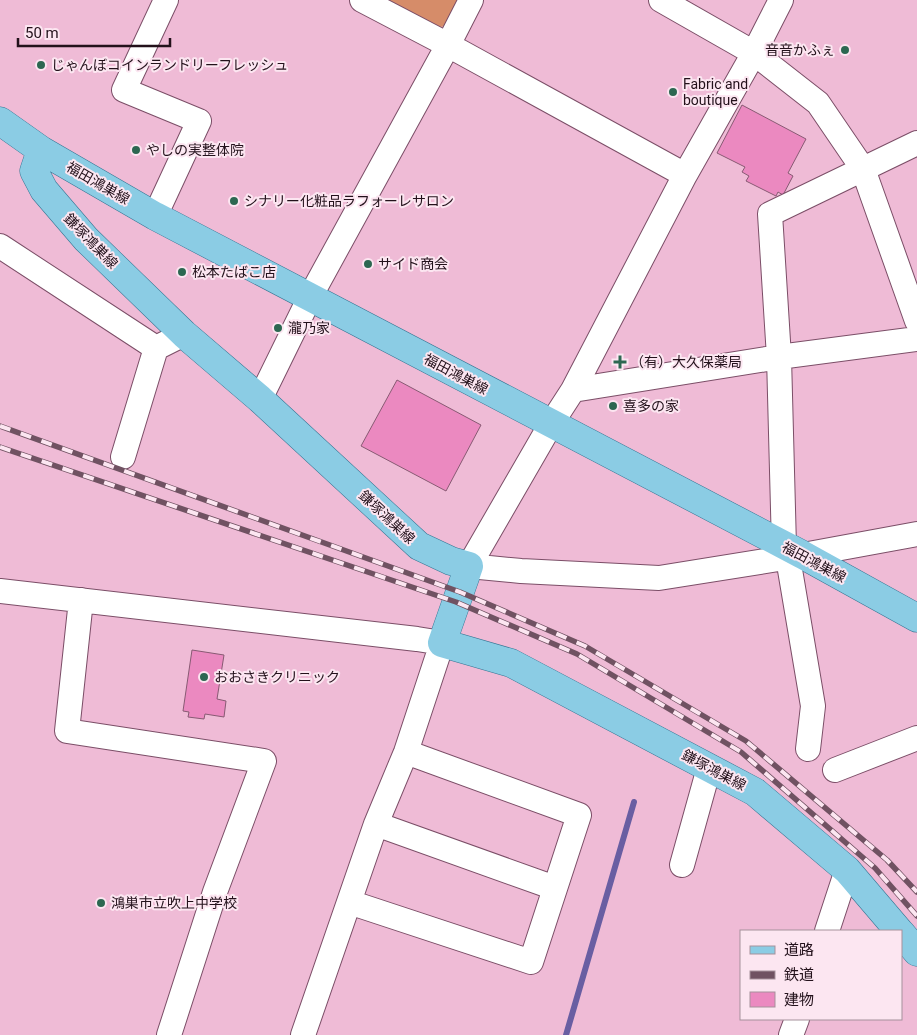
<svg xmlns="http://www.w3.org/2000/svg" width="917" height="1035" font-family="Roboto,'Noto Sans JP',sans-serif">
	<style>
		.green { fill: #d68c69 }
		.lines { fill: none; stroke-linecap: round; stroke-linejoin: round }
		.stream { stroke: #695ea2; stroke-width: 6 }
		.building { fill: #eb89c0; stroke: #885a73 }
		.minor-casing { stroke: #7b4e67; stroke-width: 26 }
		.major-casing { stroke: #347492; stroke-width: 29 }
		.minor { stroke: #fff; stroke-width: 24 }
		.major { stroke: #8bcce4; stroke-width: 28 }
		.rail-casing { stroke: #705262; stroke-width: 5.5 }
		.rail { stroke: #fce6f1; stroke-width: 4; stroke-dasharray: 11; stroke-linecap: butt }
		.poi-dot { fill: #2c6751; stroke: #fce6f1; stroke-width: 2 }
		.labels { text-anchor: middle; stroke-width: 4; stroke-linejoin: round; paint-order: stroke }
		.poi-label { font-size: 14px; fill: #23111b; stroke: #fce6f1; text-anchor: start }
		.street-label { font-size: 14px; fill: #23111b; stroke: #fce6f1 }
	</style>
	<rect width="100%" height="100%" fill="#efbbd6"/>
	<path class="green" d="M 384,0 L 459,0 L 445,26 L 436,28 Z"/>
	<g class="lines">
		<path class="stream" d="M 566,1035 L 634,802"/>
	</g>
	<path class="building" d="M 742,105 L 806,139 L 788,173 L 793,176 L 783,195 L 778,192 L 776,196 L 746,181 L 749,176 L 742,172 L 745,167 L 717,153 Z
		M 397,380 L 481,425 L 446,491 L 361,446 Z
		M 192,650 L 224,655 L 217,699 L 226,701 L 224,717 L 205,714 L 204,719 L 188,717 L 189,712 L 183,711 Z"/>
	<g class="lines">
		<defs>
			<path id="minor" d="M 362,0 L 448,45 L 685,175
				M 661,0 L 754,53 L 818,103 L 863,169 L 917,321
				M 781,0 L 754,53 L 685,175 L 573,390 L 551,424 L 469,566 L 521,571 L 659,578 L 803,555 L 917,534
				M 155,216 L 199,121 L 124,90 L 166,0
				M 0,246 L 156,348 L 184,334
				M 573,390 L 779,357 L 917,339
				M 260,399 L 310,297 L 448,45 L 471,0
				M 123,457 L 156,348
				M 784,547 L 779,357 L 770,214 L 917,143
				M 788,558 L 813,706 L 808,749
				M 0,591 L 417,639 L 442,643 L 406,752 L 376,824 L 303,1035
				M 81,600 L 67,731 L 264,761 L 215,892 L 169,1035
				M 835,770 L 917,738
				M 376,824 L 555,888
				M 682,865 L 709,768
				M 349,902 L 531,962 L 579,815 L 406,752
				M 827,931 L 847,870
				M 791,1035 L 797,1019"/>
			<path id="major" d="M 0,121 L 41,150 L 155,216 L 803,555 L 917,618
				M 41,150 L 34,171 L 44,190 L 86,239 L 184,334 L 260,399 L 419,546 L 451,561 L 469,566 L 442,643 L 511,663 L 755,792 L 847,870 L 899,931
				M 901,933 L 917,952"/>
		</defs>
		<use href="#minor" class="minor-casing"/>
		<use href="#major" class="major-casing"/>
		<use href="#minor" class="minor"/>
		<use href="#major" class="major"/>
		<defs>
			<path id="rail" d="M 0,426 L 460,592 L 585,646 L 746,741 L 887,860 L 917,892
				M 0,447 L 456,602 L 577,654 L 741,752 L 875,868 L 917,916"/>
		</defs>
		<use href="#rail" class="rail-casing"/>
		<use href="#rail" class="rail"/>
	</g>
	<g class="poi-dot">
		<circle cx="845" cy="50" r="5"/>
		<circle cx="41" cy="65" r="5"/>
		<circle cx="673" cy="92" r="5"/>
		<circle cx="136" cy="150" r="5"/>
		<circle cx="234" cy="201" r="5"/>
		<circle cx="368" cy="264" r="5"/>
		<circle cx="182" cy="272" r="5"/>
		<circle cx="278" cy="328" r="5"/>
		<path d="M617.5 354.5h5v5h5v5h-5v5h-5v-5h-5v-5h5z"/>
		<circle cx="613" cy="406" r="5"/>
		<circle cx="204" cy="677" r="5"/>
		<circle cx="101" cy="903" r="5"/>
	</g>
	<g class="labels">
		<g class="poi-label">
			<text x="835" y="55" text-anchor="end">音音かふぇ</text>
			<text x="51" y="70">じゃんぼコインランドリーフレッシュ</text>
			<text x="683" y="89">Fabric and<tspan x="683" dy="16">boutique</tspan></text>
			<text x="146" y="155">やしの実整体院</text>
			<text x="244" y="206">シナリー化粧品ラフォーレサロン</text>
			<text x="378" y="269">サイド商会</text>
			<text x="192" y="277">松本たばこ店</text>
			<text x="288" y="333">瀧乃家</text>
			<text x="630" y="367">（有）大久保薬局</text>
			<text x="623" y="411">喜多の家</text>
			<text x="214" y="682">おおさきクリニック</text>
			<text x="111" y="908">鴻巣市立吹上中学校</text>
		</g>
		<g class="street-label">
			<text transform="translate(98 183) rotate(30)" y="5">福田鴻巣線</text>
			<text transform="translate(91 241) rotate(46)" y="5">鎌塚鴻巣線</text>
			<text transform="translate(456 374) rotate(28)" y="5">福田鴻巣線</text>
			<text transform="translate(387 517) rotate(43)" y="5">鎌塚鴻巣線</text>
			<text transform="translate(814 562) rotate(28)" y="5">福田鴻巣線</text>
			<text transform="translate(714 770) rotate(28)" y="5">鎌塚鴻巣線</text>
		</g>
	</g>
	<rect x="740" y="930" width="162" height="90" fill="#fce6f1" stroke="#a5919b"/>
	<rect x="750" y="946" width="25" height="8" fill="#8bcce4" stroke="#a5919b"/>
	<text x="784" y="955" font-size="15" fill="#23111b">道路</text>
	<rect x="750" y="971" width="25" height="8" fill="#705262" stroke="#a5919b"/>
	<text x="784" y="980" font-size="15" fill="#23111b">鉄道</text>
	<rect x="750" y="992" width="25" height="15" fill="#eb89c0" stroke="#a5919b"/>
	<text x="784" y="1005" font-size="15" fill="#23111b">建物</text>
	<path d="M18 38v8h152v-8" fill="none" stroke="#23111b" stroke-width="2.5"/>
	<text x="25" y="38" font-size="15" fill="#23111b" stroke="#fce6f1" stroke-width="4" paint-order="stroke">50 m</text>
</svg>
